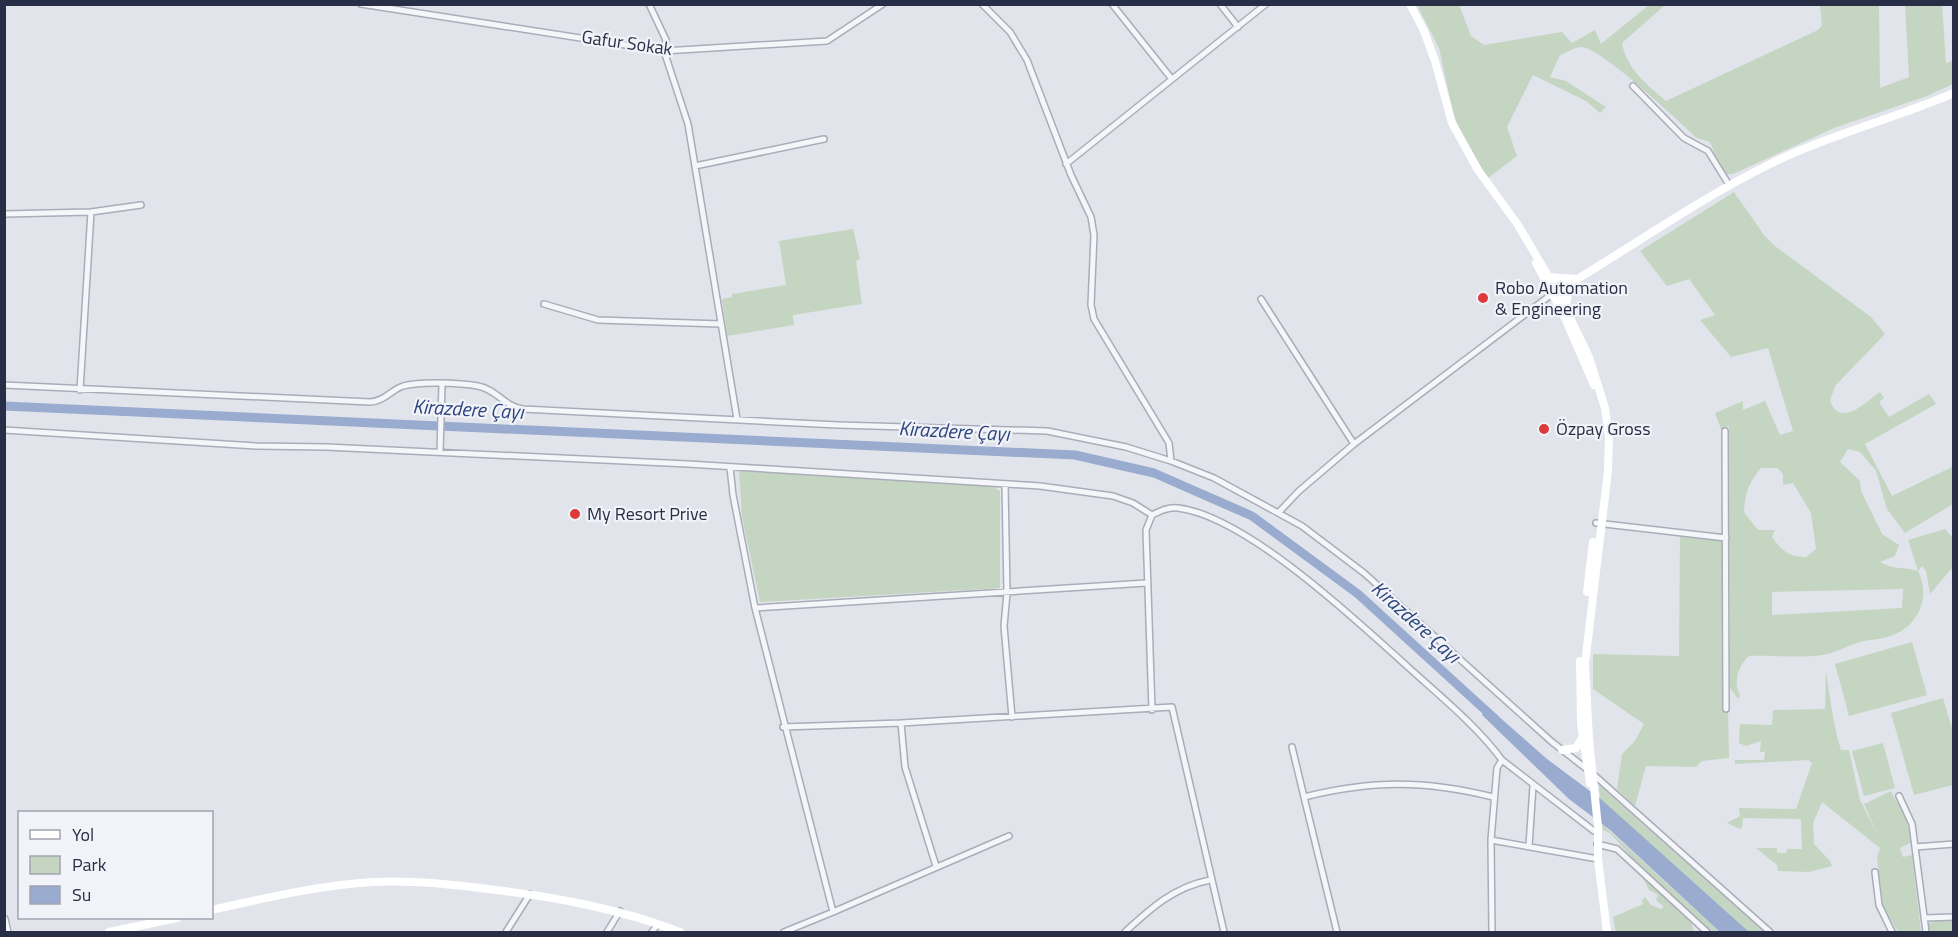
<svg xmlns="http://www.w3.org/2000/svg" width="1958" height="937" font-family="'Titillium Web',sans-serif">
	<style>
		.green { fill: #c4d6c2; fill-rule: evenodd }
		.water { fill: #99abcf }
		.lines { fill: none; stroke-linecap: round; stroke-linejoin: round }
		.river { stroke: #99abcf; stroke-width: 9 }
		.minor-casing { stroke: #aaadb9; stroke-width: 8 }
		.tertiary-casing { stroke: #aaadb9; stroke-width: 10 }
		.minor { stroke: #f5f6f9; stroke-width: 5 }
		.tertiary { stroke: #f5f6f9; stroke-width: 7 }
		.secondary { stroke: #fff; stroke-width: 8 }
		.poi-dot { fill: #dc3b3a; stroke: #f1f3f8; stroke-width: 2 }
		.labels { text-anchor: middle; stroke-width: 4.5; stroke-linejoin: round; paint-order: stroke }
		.street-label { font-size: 18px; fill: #282e45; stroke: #f1f3f8 }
		.poi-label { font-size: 18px; fill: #282e45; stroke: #f1f3f8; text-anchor: start }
		.water-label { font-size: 20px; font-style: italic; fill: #2d457e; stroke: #f1f3f8 }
	</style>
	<rect width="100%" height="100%" fill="#e1e4eb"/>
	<path class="green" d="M 1417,5 L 1459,5 L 1471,36 L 1484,45 L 1562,32 L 1572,43 L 1595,30 L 1601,44 L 1649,5 L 1665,5 L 1622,43 C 1626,68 1647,85 1666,101 L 1818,30 L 1822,25 L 1820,5 L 1879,5 L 1880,88 L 1909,77 L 1905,5 L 1942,5 L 1946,63 L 1953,61 L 1953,84 L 1927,96 L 1834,128 L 1733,174 L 1727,174 L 1719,165 L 1710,142 L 1697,138 C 1678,121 1601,47 1581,47 C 1575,47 1566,53 1560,55 L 1550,77 L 1566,81 L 1606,107 L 1600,113 L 1586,101 L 1533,75 L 1507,127 L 1517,156 L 1488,178 L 1465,141 L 1454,117 L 1439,48 Z
		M 1734,192 L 1764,235 L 1775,246 L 1871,317 L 1885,334 L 1835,386 L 1830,401 C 1841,428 1864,403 1880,392 L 1884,398 L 1879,402 L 1889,417 L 1929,394 L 1936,404 L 1865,444 L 1892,496 L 1954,466 L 1953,504 L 1905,533 L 1887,509 L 1876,471 L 1860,452 L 1848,449 L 1840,462 L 1860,481 L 1861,491 L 1882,534 L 1899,545 L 1895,556 L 1880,562 C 1898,571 1901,566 1918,571 L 1908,540 L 1945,529 L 1953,538 L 1953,567 L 1930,594 L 1926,571 L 1922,566 L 1918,571 C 1931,596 1919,625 1893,635 C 1882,640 1868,639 1857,643 C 1847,646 1837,652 1827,654 C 1807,659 1770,655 1749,656 C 1738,666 1733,683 1740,695 L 1738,699 L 1730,688 L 1729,426 L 1721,429 L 1715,413 L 1743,401 L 1743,410 L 1765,401 L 1780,435 L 1793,431 L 1768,348 L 1731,357 L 1700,320 L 1715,315 L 1689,279 L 1667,286 L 1640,251 ZM 1761,468 L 1777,468 L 1783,474 L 1783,485 L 1793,483 L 1811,513 L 1816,549 L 1806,557 C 1789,557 1782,551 1772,537 L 1775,530 L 1758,530 L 1744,512 C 1745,493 1749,482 1761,468 ZM 1903,589 L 1902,608 L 1772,615 L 1772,592 Z
		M 853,229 L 860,259 L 856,261 L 862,304 L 793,315 L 794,325 L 727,336 L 722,299 L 732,297 L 732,294 L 786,285 L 779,241 Z
		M 739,471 L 992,486 L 1000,491 L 1000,588 L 760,602 L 742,517 Z
		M 1680,536 L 1719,540 L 1723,543 L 1722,705 L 1723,711 L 1728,711 L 1729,758 L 1702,761 L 1696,767 L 1646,766 L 1635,806 L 1617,789 L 1622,754 L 1635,741 L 1644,724 L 1593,689 L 1593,654 L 1679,656 Z
		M 1912,642 L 1927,695 L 1849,716 L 1835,664 Z
		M 1826,671 C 1830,698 1833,724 1841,750 L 1849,750 L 1860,800 L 1877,833 L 1864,804 L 1891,791 L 1906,819 L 1912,842 L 1900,848 L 1903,857 L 1912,855 L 1921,932 L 1898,932 L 1883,906 L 1877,857 L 1880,848 L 1822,802 L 1813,823 L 1814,844 L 1830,861 L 1832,866 L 1809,872 L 1778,871 L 1777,865 L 1756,848 L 1777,848 L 1777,853 L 1786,853 L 1787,849 L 1802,849 L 1801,819 L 1743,818 L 1742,828 L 1740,829 L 1727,823 L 1740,816 L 1739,808 L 1796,809 L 1812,763 L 1808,760 L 1735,764 L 1735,760 L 1764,760 L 1765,752 L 1760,752 L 1761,741 L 1746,746 L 1739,743 L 1740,724 L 1772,725 L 1773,710 L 1825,709 Z
		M 1943,698 L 1953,732 L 1953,785 L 1914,795 L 1891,713 Z
		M 1883,743 L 1895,788 L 1864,796 L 1852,751 Z
		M 1599,785 L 1765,932 L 1749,932 L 1600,799 Z
		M 1602,824 L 1720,932 L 1711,932 L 1655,883 L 1610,833 L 1603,830 Z
		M 1643,878 L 1690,920 L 1694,931 L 1616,932 L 1613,917 L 1643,904 L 1642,900 L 1645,897 L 1651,905 L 1661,909 L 1664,907 L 1656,900 L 1658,895 L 1649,890 Z
		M 1943,920 L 1953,920 L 1953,932 L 1929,932 L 1929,923 Z"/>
	<path class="water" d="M 1488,707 L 1547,759 L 1602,800 L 1749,932 L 1720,932 L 1610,830 L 1569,799 L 1482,715 Z"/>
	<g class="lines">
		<path class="river" d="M 4,406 L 1075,455 L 1154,473 L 1252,516 L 1358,594 L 1494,718"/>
		<defs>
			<path id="minor" d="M 361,4 L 664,51 L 827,41 L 883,4
				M 649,4 L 666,40 L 664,51 L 688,124 L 737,419
				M 982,4 L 1010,32 L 1027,60 L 1071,175 L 1091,217 L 1094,235 L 1091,305 L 1094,319 L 1169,443 L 1171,461
				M 1112,4 L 1171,78
				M 1220,4 L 1238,27
				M 1633,86 L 1684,138 L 1708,151 L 1729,185
				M 1066,164 L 1266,4
				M 695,166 L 824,139
				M 4,214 L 91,212 L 141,205
				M 1261,299 L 1354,444
				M 544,304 L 598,320 L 721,324
				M 4,385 L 370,402 C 385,401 391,390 403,386 C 421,381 460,383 478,386 C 496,389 505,407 523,409 L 838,425 L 1047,431 L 1126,447 L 1171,461 L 1214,478 L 1302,526 L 1364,573 L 1552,742 L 1593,774 L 1770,932
				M 80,390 L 91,212
				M 4,430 L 256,446 L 326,447 L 688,464 L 1040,486 L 1113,496 L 1133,503 L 1152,515 L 1146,530 L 1152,710
				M 1725,431 L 1726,709
				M 440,452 L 442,384
				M 730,467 L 733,495 L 755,608 L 833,912 L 784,932
				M 1005,484 L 1007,593 L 1004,626 L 1012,717
				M 1279,512 L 1299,491 L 1354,444 L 1552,294
				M 1152,515 C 1160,511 1168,507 1178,508 C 1246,516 1357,621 1408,667 C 1440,696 1476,725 1502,760
				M 1596,523 L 1726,538
				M 755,608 L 1146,583
				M 901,723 L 905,767 L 936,866
				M 783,727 L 901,723 L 1172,707 L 1224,932
				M 1292,747 L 1304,797 C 1372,780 1425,780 1493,797
				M 1899,796 L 1912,824 L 1926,932
				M 1304,797 L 1337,932
				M 1491,840 L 1598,859
				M 1597,844 L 1617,849 L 1707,932
				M 1529,846 L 1533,786
				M 1915,847 L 1954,844
				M 1875,872 L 1879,905 L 1892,932
				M 833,912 L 1009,836
				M 1925,918 L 1954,917
				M 506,932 L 530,894
				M 607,932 L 620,911
				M 652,932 L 658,924
				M 1125,932 C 1151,908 1174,887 1210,880
				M 1492,932 L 1491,840 L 1497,768 L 1502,760 L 1594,831"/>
			<path id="tertiary" d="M 4,919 L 7,932"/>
		</defs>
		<use href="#minor" class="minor-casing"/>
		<use href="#tertiary" class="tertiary-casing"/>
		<use href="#minor" class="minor"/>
		<use href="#tertiary" class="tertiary"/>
		<path class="secondary" d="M 1410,4 L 1424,31 L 1435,61 L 1452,123 L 1478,170 L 1518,225 L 1557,291 L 1589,357 L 1605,408 L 1609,436 L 1608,471 L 1585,664 L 1589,739 L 1598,827 L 1598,859 L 1607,932
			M 1536,263 L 1565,318 L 1594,385
			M 1549,277 L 1577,279
			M 1554,293 C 1626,251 1695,201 1770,164 C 1829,135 1893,119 1954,93
			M 1566,307 L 1568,293 L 1575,282
			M 1587,592 L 1593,542
			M 1580,661 L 1581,724 L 1590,783
			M 1562,750 L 1576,748 L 1582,738
			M 212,910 C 265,898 319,885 374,882 C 412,880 450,884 488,889 C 554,897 618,908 680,932
			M 109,932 L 177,918"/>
	</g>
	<g class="poi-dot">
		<circle cx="1483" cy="298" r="6"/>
		<circle cx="1544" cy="429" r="6"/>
		<circle cx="575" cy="514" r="6"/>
	</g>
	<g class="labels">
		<g class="street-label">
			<text transform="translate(627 43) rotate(8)" y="6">Gafur Sokak</text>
		</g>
		<g class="poi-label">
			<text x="1495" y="294">Robo Automation<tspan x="1495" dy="21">&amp; Engineering</tspan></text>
			<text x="1556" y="435">Özpay Gross</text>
			<text x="587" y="520">My Resort Prive</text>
		</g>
		<g class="water-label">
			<text transform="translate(468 409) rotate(3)" y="7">Kirazdere Çayı</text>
			<text transform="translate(954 431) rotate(3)" y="7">Kirazdere Çayı</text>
			<text transform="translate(1416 622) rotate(42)" y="7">Kirazdere Çayı</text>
		</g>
	</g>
	<rect width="1958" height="937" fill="none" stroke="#282e45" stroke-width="12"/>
	<rect x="18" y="811" width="195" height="108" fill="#f1f3f8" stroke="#a1a4b0" stroke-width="1.5"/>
	<rect x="30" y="830" width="30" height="9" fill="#ffffff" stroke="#a1a4b0" stroke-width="1.5"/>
	<text x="72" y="841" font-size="18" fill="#282e45">Yol</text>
	<rect x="30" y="856" width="30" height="18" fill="#c4d6c2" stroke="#a1a4b0" stroke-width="1.5"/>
	<text x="72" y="871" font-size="18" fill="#282e45">Park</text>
	<rect x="30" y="886" width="30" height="18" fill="#99abcf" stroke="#a1a4b0" stroke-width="1.5"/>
	<text x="72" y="901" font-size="18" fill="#282e45">Su</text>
</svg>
